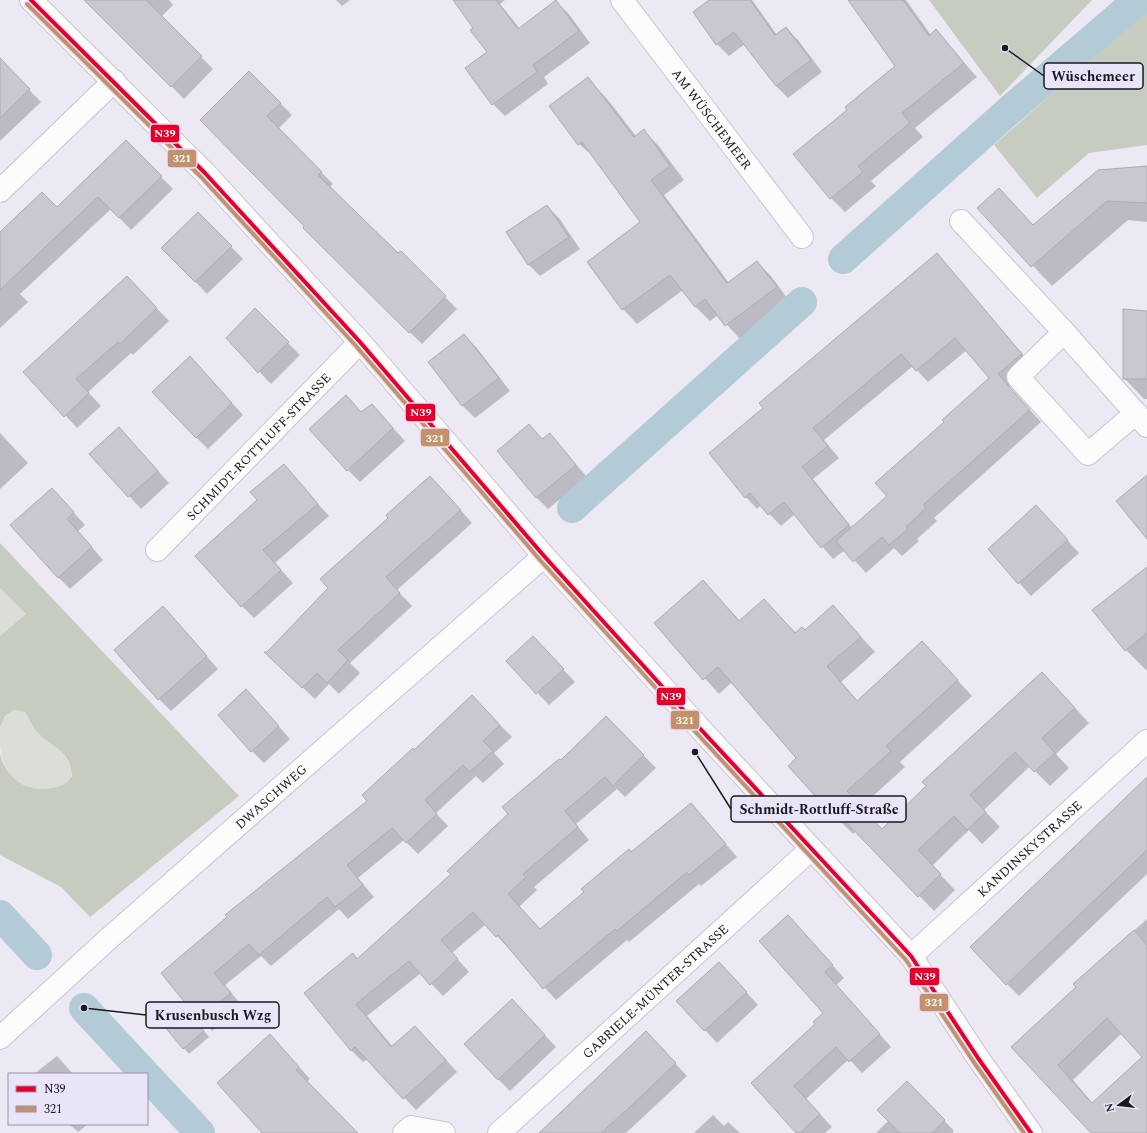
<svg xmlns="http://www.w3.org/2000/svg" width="1147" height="1133" font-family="Spectral,serif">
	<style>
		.green { fill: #daddd8 }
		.forest { fill: #c7ccc1 }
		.shadow { fill: #0003; fill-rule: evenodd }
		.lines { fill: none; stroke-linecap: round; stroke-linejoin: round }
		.canal { stroke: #b3cad7; stroke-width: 30 }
		.building { fill: #c9c7d0; stroke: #adaab3; fill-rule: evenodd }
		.minor-casing { stroke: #c7c5ce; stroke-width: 24 }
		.minor { stroke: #fcfcfd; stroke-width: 22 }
		.bus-1-casing { stroke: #eae4f9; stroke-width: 7 }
		.bus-2-casing { stroke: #eae4f9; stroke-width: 7 }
		.bus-1 { stroke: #e4002b; stroke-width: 4 }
		.bus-2 { stroke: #c3926c; stroke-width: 4 }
		.labels { text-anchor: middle; stroke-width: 4; stroke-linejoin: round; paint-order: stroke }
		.street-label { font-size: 13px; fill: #1a181f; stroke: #eae4f9 }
		.leader { fill: none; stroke: #1a181f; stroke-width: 1.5 }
		.callout-dot { fill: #1a181f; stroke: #eae4f9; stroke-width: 1.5 }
		.callout { fill: #eae4f9; stroke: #1a181f; stroke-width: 1.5 }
		.callout-label { font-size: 14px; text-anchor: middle; font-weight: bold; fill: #1a181f }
		.line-badge { stroke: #eae4f9; stroke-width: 1.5 }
		.badge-label { font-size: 11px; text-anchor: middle; font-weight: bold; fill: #fff }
	</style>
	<rect width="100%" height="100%" fill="#ece9f4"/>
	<path class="green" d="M 0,588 L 26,614 L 0,636 Z
		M 14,710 L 25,712 C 29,718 31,725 36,731 C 42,738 54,741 60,749 C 64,754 68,762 71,768 C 81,794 0,809 0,740 C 0,724 0,719 14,710 Z"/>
	<path class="forest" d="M 929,0 L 1092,0 L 1000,96 Z
		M 1147,10 L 1147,145 L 1089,153 L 1037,198 L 994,145 Z
		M 0,543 L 239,796 L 90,917 L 61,887 L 0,855 L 0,754 C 6,778 26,793 51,788 C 60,787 67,784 72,776 C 70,749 51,747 36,731 C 32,726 29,718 25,712 L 14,710 L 5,716 L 0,727 L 0,636 L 26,614 L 0,588 Z"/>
	<path class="shadow" d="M 86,0 L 169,0 L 173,5 L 161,17 L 213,69 L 184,99 Z
		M 336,0 L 350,0 L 342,6 Z
		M 455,0 L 505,0 L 500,4 L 520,29 L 556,2 L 568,13 L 590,43 L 544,77 L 548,84 L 505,116 L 493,104 L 467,68 L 489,52 Z
		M 711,0 L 752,0 L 777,35 L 786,28 L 798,40 L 822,72 L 788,98 L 776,86 L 745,44 L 729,56 L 717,44 Z
		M 850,0 L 906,0 L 931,35 L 936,31 L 977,77 L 915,128 L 923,137 L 871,181 L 876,186 L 845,212 L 831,198 L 795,154 L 848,110 L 896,66 Z
		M 0,60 L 41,102 L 0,141 Z
		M 249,72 L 292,115 L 278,129 L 333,184 L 330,187 L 399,255 L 401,253 L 457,309 L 422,344 L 304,228 L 306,226 Z
		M 594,85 L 608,100 L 636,136 L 644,131 L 658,145 L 684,180 L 664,195 L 729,283 L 757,262 L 771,276 L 790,302 L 740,339 L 718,315 L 710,321 L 696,307 L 683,290 L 637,324 L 623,309 L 588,262 L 642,223 L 595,158 L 579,144 L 551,106 Z
		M 126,141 L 173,189 L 131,230 L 111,209 L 20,294 L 28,302 L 0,328 L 0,246 L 58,209 Z
		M 1147,167 L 1147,222 L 1128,220 L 1052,286 L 979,208 L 999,190 L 1033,225 Z
		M 547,206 L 559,218 L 580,249 L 540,276 L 528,264 Z
		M 198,213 L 243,259 L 207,294 L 163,248 Z
		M 937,255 L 1033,366 L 1009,387 L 1041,422 L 934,518 L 937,521 L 917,539 L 919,541 L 902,556 L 894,548 L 866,573 L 845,550 L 833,559 L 795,514 L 781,526 L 761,505 L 757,509 L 746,497 L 765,408 ZM 967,350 L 990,378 L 945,422 L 888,497 L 852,528 L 813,479 L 839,458 L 824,440 L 913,366 L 928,382 Z
		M 139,290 L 169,321 L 133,355 L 131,353 L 88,392 L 101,406 L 77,428 L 25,372 Z
		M 255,310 L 300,355 L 271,384 L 227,338 Z
		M 1147,312 L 1147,399 L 1144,399 L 1124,378 Z
		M 464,335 L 476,347 L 510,391 L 475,418 L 463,406 L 429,362 Z
		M 190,357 L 243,415 L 208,449 L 196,437 Z
		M 346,396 L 362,413 L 384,418 L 405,441 L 360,482 L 348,470 Z
		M 529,426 L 543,440 L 550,434 L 587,477 L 548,509 L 536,497 Z
		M 0,433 L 28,463 L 0,489 Z
		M 131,441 L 169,483 L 141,509 L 91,454 Z
		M 283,465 L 329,516 L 275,563 L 293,583 L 254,618 L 242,606 L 258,500 Z
		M 52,489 L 85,525 L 78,531 L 103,560 L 70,589 L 58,577 Z
		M 442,489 L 472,523 L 397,590 L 412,606 L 350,663 L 360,673 L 339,694 L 329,684 L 315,699 L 284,670 L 329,588 Z
		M 1048,519 L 1079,553 L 1031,596 L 989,549 Z
		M 1147,568 L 1147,671 L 1126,650 Z
		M 703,581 L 740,621 L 764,600 L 796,633 L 805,631 L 833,606 L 875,652 L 841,682 L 858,701 L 936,657 L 972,696 L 900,762 L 905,767 L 861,807 L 882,830 L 1057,688 L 1089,723 L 1056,754 L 1069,768 L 1050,786 L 1030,766 L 984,810 L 1000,827 L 982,844 L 969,830 L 932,866 L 955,890 L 934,911 L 856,831 L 853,834 L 838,819 L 789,766 L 798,758 L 732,682 L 719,694 L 655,623 Z
		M 175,620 L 218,669 L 171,711 L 159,699 Z
		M 545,650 L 575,682 L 549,705 L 507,661 Z
		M 258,703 L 290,739 L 264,763 L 252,751 Z
		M 484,709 L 512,737 L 494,753 L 504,764 L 483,783 L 476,776 L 436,813 L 448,826 L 418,854 L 404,840 L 358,878 L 374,897 L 348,919 L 339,909 L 271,966 L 261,956 L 225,985 L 242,1006 L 212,1031 L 162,973 L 368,801 L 414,751 Z
		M 606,717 L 656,768 L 625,797 L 617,789 L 576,824 L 589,840 L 534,887 L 537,890 L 519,907 L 541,930 L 691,804 L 737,857 L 701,886 L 699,884 L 629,942 L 627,940 L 556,1000 L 486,924 L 452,953 L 469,972 L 443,996 L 421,973 L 367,1016 L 393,1047 L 427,1039 L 457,1072 L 416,1110 L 368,1059 L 363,1062 L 351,1050 L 358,960 L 452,875 Z
		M 1147,798 L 1147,874 L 1019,996 L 1007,984 Z
		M 1147,919 L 1147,1133 L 1092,1133 L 1013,1047 L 1077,987 L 1074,984 ZM 1122,1033 L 1144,1057 L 1093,1104 L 1073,1080 Z
		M 800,929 L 844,978 L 836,985 L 891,1047 L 862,1073 L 849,1059 L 806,1099 L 832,1127 L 825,1133 L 798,1133 L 752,1083 L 817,1024 L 825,1013 Z
		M 731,975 L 758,1005 L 717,1043 L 678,1001 Z
		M 524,1013 L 556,1047 L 510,1091 L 498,1079 Z
		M 192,1016 L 209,1037 L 189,1054 L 184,1048 Z
		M 658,1045 L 687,1076 L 626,1133 L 540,1133 Z
		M 282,1048 L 310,1079 L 307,1082 L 357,1133 L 263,1133 Z
		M 57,1056 L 73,1074 L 34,1074 Z
		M 917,1092 L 954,1131 L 952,1133 L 876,1133 Z
		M 713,1115 L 724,1126 L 728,1122 L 740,1133 L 694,1133 Z
		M 69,1124 L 88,1124 L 78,1132 Z"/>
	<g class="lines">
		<path class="canal" d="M 843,259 L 1011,109 L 1138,0
			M 572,508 L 802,302
			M 0,915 L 37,955
			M 84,1008 L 145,1074
			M 147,1076 L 200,1133"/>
	</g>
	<path class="building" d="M 84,0 L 146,0 L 202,56 L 171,87 Z
		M 453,0 L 496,0 L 518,29 L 556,0 L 579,31 L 533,65 L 537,72 L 492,105 L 465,68 L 487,52 L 470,30 L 473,28 Z
		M 709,0 L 750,0 L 775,35 L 786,27 L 811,60 L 776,86 L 734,32 L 716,45 L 693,12 Z
		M 848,0 L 903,0 L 929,36 L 936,29 L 964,63 L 902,113 L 910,123 L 858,166 L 863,172 L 830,199 L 793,154 L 847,110 L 845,107 L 895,66 Z
		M 0,58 L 30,89 L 0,118 Z
		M 249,71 L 281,103 L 267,116 L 322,172 L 318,175 L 398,253 L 401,251 L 446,296 L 409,333 L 303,228 L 304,226 L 200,120 Z
		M 588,77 L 634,137 L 644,129 L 670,166 L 651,180 L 727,283 L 757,261 L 777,287 L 725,326 L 705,299 L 695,307 L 670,275 L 622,310 L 587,262 L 640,222 L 582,142 L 578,145 L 549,106 Z
		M 126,140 L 162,176 L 119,218 L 98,197 L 0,290 L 0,232 L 42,192 L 57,207 Z
		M 1147,166 L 1147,203 L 1107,201 L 1031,267 L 977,208 L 999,188 L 1033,225 L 1098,170 Z
		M 547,205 L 569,237 L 528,265 L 506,232 Z
		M 198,212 L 232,246 L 195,282 L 161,248 Z
		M 937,253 L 1022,354 L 998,374 L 1030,410 L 923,505 L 926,508 L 906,527 L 908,529 L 889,545 L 882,537 L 853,562 L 836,541 L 887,496 L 875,483 L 944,422 L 942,420 L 989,378 L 955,338 L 916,371 L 901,354 L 813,428 L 828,446 L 802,467 L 849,525 L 821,548 L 784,502 L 768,515 L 750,493 L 745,498 L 709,453 L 763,408 L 759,403 Z
		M 127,276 L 157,308 L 120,344 L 118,342 L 76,379 L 89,393 L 64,417 L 23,372 Z
		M 255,308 L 289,342 L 258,373 L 226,338 Z
		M 1123,309 L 1147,311 L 1147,379 L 1123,379 Z
		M 464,334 L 499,378 L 462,406 L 428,362 Z
		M 190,356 L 232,403 L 196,438 L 152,392 Z
		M 346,395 L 361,412 L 372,404 L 393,428 L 347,471 L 309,429 Z
		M 529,424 L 542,439 L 550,433 L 576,465 L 536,498 L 497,451 Z
		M 119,427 L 158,471 L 128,497 L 89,454 Z
		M 284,464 L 318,504 L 263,550 L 281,570 L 241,607 L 195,556 L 257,500 L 250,492 Z
		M 1147,475 L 1147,539 L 1116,501 Z
		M 430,476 L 461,510 L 386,577 L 400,593 L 338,650 L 348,660 L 327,683 L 317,673 L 302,688 L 264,652 L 267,652 L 328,588 L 320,579 L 388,518 L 386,515 Z
		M 52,488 L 74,512 L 67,519 L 92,547 L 58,578 L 10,525 Z
		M 1036,505 L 1068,540 L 1018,584 L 988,549 Z
		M 1147,567 L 1147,633 L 1125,651 L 1092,610 Z
		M 703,580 L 739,621 L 764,599 L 795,633 L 802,627 L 805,630 L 833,605 L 861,637 L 827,666 L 857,701 L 922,641 L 958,680 L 886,746 L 891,751 L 847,791 L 882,829 L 926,786 L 922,782 L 1042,672 L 1075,708 L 1042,738 L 1055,753 L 1034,772 L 1015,752 L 970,795 L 986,812 L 967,830 L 954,816 L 918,850 L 941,874 L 918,897 L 841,817 L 837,820 L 788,766 L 796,758 L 718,667 L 703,680 L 654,623 Z
		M 163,606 L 207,656 L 158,700 L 114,650 Z
		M 533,636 L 564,669 L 536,694 L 506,661 Z
		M 246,689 L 279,726 L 251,752 L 218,715 Z
		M 472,695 L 500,725 L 483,741 L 493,751 L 470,772 L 463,765 L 425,800 L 437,814 L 406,843 L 392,828 L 347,865 L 363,885 L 335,907 L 327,897 L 259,955 L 249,944 L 214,973 L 231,993 L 199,1020 L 161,973 L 227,917 L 225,915 L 367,801 L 362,795 L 413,748 L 414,750 Z
		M 606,716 L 644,755 L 613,786 L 605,777 L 565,811 L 578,827 L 523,874 L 526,877 L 508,894 L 540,929 L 584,892 L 581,889 L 629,849 L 631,852 L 691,803 L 726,844 L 689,875 L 687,872 L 617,931 L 615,929 L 543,989 L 498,935 L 496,937 L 473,912 L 441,940 L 458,959 L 430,985 L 409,961 L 356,1004 L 391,1047 L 415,1026 L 446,1060 L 403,1099 L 355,1047 L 351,1051 L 304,993 L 353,953 L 357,959 L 451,874 L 447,871 L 508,814 L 502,807 L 559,759 L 561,760 Z
		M 1147,777 L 1147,850 L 1006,985 L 970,947 Z
		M 788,915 L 833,965 L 825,972 L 880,1034 L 849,1062 L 836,1047 L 794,1086 L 820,1114 L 800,1133 L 796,1133 L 751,1083 L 815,1024 L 813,1022 L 823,1013 L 759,941 Z
		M 1134,930 L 1147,945 L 1147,1133 L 1091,1133 L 1011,1047 L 1076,987 L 1073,984 ZM 1107,1018 L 1142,1057 L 1092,1103 L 1058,1065 Z
		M 719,962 L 747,992 L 704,1031 L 676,1001 Z
		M 512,999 L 545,1035 L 498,1080 L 464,1044 Z
		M 186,1009 L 204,1031 L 183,1049 L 165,1027 Z
		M 646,1031 L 676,1063 L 631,1106 L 601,1133 L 539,1133 Z
		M 270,1034 L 299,1067 L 296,1070 L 358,1133 L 262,1133 L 217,1083 Z
		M 907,1081 L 945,1120 L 932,1133 L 900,1133 L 877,1110 Z"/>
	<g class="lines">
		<defs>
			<g id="minor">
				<path d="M 31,0 L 205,173 L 360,342 L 544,556 L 706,735 L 911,956 L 978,1058 L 1031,1133"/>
				<path id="s1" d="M 622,0 L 802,237"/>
				<path d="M 0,191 L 114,81"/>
				<path d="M 961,221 L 1064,332 L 1147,426"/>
				<path d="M 1064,332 L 1018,377 L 1088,454 L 1136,413"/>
				<path id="s2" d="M 157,550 L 360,342"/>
				<path id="s3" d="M 911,956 L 1147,741"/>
				<path id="s4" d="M 0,1038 L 106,941 L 544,556"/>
				<path d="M 404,1133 L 411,1127 L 444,1133"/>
				<path id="s5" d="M 499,1133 L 811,849"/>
			</g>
		</defs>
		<use href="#minor" class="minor-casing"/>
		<use href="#minor" class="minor"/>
		<defs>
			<path id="bus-1" d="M 31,0 L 205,173 L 360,342 L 544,556 L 706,735 L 911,956 L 978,1058 L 1031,1133"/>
			<path id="bus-2" d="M 27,4 L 201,177 L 356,346 L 540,560 L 702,739 L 906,960 L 973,1061 L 1024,1133"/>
		</defs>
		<use href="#bus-1" class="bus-1-casing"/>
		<use href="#bus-2" class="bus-2-casing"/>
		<use href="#bus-1" class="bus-1"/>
		<use href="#bus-2" class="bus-2"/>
	</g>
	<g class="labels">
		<g class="street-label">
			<text dy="5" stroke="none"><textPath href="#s1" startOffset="149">AM WÜSCHEMEER</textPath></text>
			<text dy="5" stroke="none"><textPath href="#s2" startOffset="145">SCHMIDT-ROTTLUFF-STRASSE</textPath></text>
			<text dy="5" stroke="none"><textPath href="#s4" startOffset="363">DWASCHWEG</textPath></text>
			<text dy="5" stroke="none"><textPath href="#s3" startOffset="160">KANDINSKYSTRASSE</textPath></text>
			<text dy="5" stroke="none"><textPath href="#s5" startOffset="211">GABRIELE-MÜNTER-STRASSE</textPath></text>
		</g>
	</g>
	<path class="leader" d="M1005 48L1044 76M695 752L731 809M84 1008L146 1015"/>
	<g class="callout-dot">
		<circle cx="1005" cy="48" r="4"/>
		<circle cx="695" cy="752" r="4"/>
		<circle cx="84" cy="1008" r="4"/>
	</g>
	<g class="callout">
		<rect x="1044" y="63" width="99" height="26" rx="4"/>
		<rect x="731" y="796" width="175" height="26" rx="4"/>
		<rect x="146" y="1002" width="133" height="26" rx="4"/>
	</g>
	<g class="callout-label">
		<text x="1093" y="81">Wüschemeer</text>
		<text x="819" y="814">Schmidt-Rottluff-Straße</text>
		<text x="213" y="1020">Krusenbusch Wzg</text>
	</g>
	<g class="line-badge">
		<rect x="150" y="124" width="30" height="19" rx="4" fill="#e4002b"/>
		<rect x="167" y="149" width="30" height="19" rx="4" fill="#c3926c"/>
		<rect x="405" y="403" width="31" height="19" rx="4" fill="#e4002b"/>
		<rect x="420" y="428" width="30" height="19" rx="4" fill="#c3926c"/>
		<rect x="656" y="687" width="30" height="19" rx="4" fill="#e4002b"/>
		<rect x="670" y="710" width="30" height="20" rx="4" fill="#c3926c"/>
		<rect x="909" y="967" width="31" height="19" rx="4" fill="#e4002b"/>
		<rect x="919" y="993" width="30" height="19" rx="4" fill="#c3926c"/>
	</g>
	<g class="badge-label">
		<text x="165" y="137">N39</text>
		<text x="182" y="162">321</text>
		<text x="421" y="416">N39</text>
		<text x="435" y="442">321</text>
		<text x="671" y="700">N39</text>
		<text x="685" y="724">321</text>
		<text x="925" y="980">N39</text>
		<text x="934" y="1006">321</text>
	</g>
	<rect x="8" y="1073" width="140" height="52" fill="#eae4f9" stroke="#9792a2"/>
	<rect x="16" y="1086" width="20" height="6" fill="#e4002b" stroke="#9792a2"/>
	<text x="44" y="1093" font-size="12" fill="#1a181f">N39</text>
	<rect x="16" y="1106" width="20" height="6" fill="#c3926c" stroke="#9792a2"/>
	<text x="44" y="1113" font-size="12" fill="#1a181f">321</text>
	<g transform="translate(1119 1105) rotate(255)" stroke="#eae4f9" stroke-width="3" paint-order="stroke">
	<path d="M0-3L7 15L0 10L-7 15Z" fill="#1a181f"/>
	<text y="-6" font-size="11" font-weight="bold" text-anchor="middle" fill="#1a181f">N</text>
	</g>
</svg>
